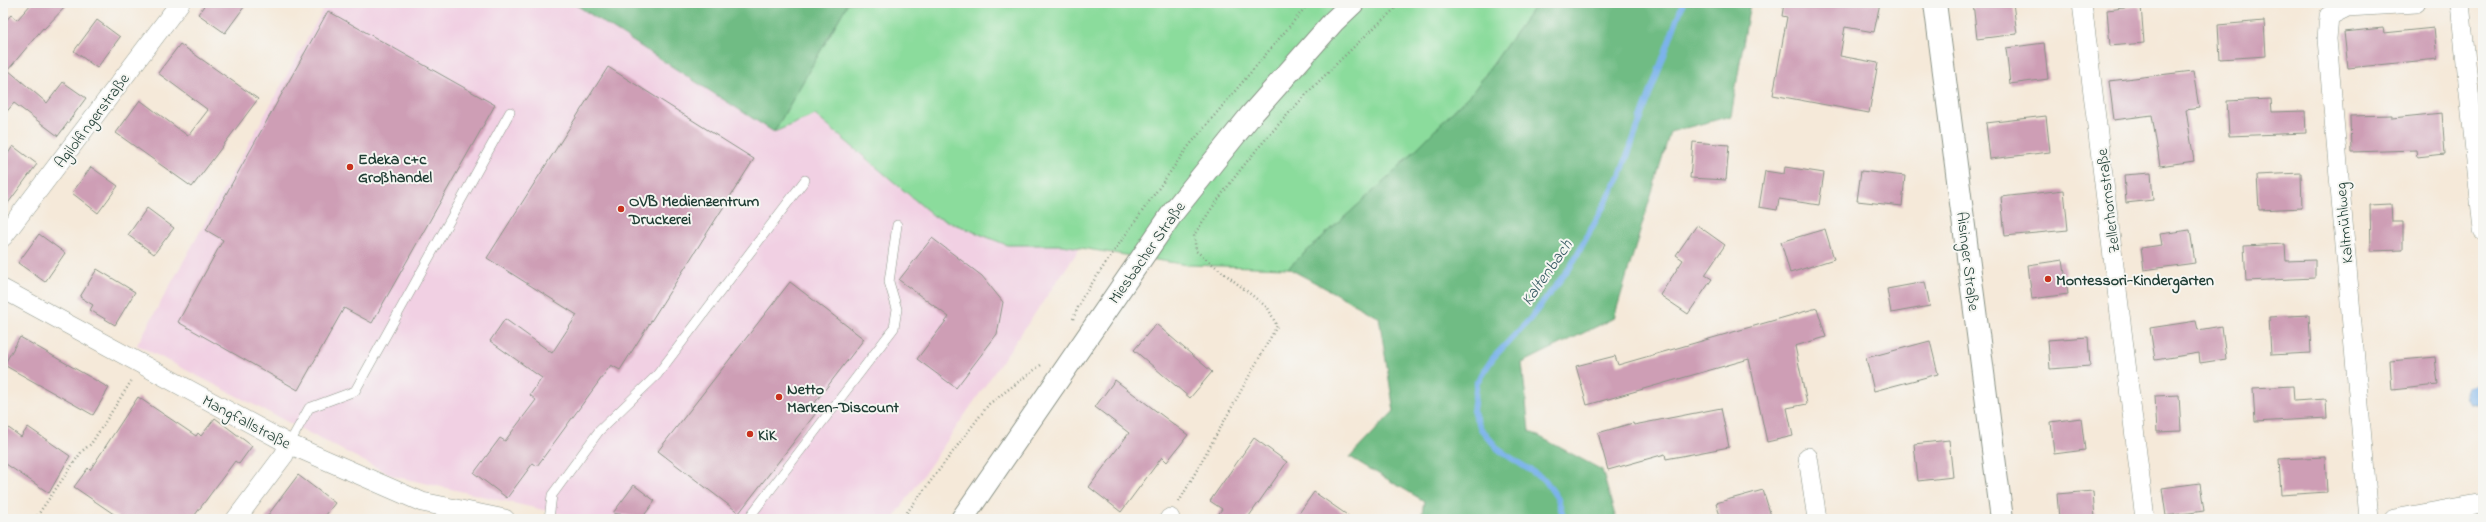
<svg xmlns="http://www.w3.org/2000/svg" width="2486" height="522" font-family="'Indie Flower',sans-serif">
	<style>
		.built { fill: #f1d0e3 }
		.green { fill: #8bdc9c; stroke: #558c68 }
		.forest { fill: #70bc84; stroke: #487c5c }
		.water { fill: #7cb3eb; stroke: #4e7890 }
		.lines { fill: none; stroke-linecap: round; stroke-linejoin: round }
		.stream { stroke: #7cb3eb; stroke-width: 6 }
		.building { fill: #ce9eb5 }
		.service-casing { stroke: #8a9386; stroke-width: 10 }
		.minor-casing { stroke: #8a9386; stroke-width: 20 }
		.secondary-casing { stroke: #8a9386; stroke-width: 24 }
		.path { stroke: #8a9386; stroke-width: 2.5; stroke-dasharray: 1 3; stroke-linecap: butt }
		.service { stroke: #fff; stroke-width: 9 }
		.minor { stroke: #fff; stroke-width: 19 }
		.secondary { stroke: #fff; stroke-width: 22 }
		.poi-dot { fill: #c8321e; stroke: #f6f6f2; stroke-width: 1.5 }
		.labels { text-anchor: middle; stroke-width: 4; stroke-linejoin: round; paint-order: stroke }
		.street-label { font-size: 16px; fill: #1f3d34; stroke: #f6f6f2 }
		.poi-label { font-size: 16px; font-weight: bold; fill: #1f3d34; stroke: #f6f6f2; text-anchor: start }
		.water-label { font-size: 17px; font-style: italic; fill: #365a62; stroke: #f6f6f2 }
	</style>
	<rect width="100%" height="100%" fill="#f6f6f2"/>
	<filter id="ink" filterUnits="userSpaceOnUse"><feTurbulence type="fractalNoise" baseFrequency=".025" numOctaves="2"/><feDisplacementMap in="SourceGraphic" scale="8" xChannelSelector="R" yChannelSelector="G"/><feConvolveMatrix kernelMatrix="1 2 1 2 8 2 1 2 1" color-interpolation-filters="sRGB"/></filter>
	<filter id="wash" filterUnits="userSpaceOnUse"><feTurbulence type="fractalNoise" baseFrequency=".012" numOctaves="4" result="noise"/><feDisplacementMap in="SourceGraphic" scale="16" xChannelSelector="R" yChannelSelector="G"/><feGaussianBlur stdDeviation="0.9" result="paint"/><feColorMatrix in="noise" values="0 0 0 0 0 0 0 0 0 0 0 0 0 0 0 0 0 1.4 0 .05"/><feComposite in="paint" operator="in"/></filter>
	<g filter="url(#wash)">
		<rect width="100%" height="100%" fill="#f5e9d9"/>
		<path class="built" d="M 327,3 L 573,3 L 774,132 L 815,115 L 934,216 L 1007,245 L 1062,245 L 1080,248 L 893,519 L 584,519 L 393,476 L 137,345 Z"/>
		<path class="green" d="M 848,3 L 1537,3 L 1475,89 L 1389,177 L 1288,268 L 1188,265 L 1062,245 L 1007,245 L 934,216 L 815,115 L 774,132 Z"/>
		<path class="forest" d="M 573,3 L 848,3 L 774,132 Z
			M 1537,3 L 1750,3 L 1731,116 L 1670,132 L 1614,318 L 1522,363 L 1529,431 L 1602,470 L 1616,519 L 1421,519 L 1424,501 L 1350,457 L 1394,411 L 1379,317 L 1288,268 L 1389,177 L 1475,89 Z"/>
		<path class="water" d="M2465 394a10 10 0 1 1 20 0a10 10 0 1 1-20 0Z"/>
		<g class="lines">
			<path class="stream" d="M 1564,519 L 1558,499 L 1545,480 L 1499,450 L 1481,429 L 1473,411 L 1477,382 L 1493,358 L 1530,319 L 1571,266 L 1620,176 L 1683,3"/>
		</g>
		<g id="blocks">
			<path class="building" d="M 32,3 L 69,3 L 44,29 L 43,28 L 8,70 L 47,103 L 63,82 L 86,98 L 58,136 L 14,103 L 3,116 L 3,24 L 11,15 L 17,20 Z
				M 206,3 L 247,3 L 225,33 L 198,14 Z
				M 1784,3 L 1880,3 L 1874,32 L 1845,27 L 1840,56 L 1878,63 L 1869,113 L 1773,95 L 1787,17 L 1782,16 Z
				M 1973,3 L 2013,3 L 2017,34 L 1977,39 Z
				M 2141,6 L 2144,43 L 2110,46 L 2107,10 Z
				M 328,11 L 495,105 L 372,323 L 344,308 L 298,390 L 178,322 L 223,240 L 206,230 Z
				M 97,20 L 120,37 L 97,68 L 74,51 Z
				M 2264,21 L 2266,56 L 2220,59 L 2218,25 Z
				M 2383,28 L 2384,33 L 2434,28 L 2437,59 L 2348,68 L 2344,32 Z
				M 2044,43 L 2048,79 L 2010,84 L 2006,48 Z
				M 180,44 L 258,99 L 192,187 L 116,133 L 140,100 L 188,136 L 208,110 L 158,73 Z
				M 608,67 L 754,159 L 620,370 L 611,365 L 537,466 L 533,463 L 507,498 L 474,473 L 500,438 L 505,441 L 536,400 L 530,395 L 542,378 L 490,341 L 505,319 L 552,353 L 577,315 L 487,258 Z
				M 2193,71 L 2199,108 L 2186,110 L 2194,161 L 2160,166 L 2152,115 L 2114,120 L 2109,81 Z
				M 2271,99 L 2272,112 L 2305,111 L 2306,133 L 2229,136 L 2227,101 Z
				M 2442,113 L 2445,154 L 2417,157 L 2416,150 L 2351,152 L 2350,116 L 2392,115 L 2392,118 Z
				M 2046,116 L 2050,152 L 1990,159 L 1986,123 Z
				M 1693,142 L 1729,145 L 1726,180 L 1690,178 Z
				M 13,146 L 37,164 L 3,210 L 3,161 Z
				M 91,167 L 118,186 L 98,213 L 72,193 Z
				M 1785,167 L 1824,173 L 1819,205 L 1779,199 L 1777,210 L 1759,207 L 1765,171 L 1784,174 Z
				M 1861,171 L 1905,176 L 1902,206 L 1857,201 Z
				M 2151,173 L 2153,200 L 2126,203 L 2124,175 Z
				M 2301,173 L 2302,208 L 2259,210 L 2257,175 Z
				M 2064,190 L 2068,230 L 2005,236 L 2001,197 Z
				M 2391,204 L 2392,222 L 2403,222 L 2403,250 L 2371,251 L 2370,205 Z
				M 147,208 L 174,228 L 154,254 L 128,235 Z
				M 1697,225 L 1725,245 L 1705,275 L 1712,279 L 1688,314 L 1660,295 L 1683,260 L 1676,255 Z
				M 1825,229 L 1834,259 L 1790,273 L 1781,242 Z
				M 2190,230 L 2195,263 L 2144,270 L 2141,248 L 2162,245 L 2160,234 Z
				M 39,234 L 65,253 L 45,282 L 18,263 Z
				M 932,238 L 982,276 L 1003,302 L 997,334 L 956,388 L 917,359 L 949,317 L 899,280 Z
				M 2285,244 L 2286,261 L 2315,260 L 2315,278 L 2246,281 L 2244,246 Z
				M 2063,260 L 2068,294 L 2032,299 L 2028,265 Z
				M 97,269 L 135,292 L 115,325 L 90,310 L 93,305 L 80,297 Z
				M 790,282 L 864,339 L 810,409 L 816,413 L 739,513 L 658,451 Z
				M 1925,282 L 1930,306 L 1891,313 L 1887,289 Z
				M 1817,308 L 1826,337 L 1795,346 L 1807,404 L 1787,408 L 1793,436 L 1767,442 L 1749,359 L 1587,405 L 1576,366 L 1615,356 L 1618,365 Z
				M 2309,315 L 2311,353 L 2271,355 L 2269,317 Z
				M 2196,321 L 2198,330 L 2222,326 L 2226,359 L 2200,363 L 2199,353 L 2155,360 L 2150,328 Z
				M 1156,324 L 1212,372 L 1190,398 L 1134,350 Z
				M 20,337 L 109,388 L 93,415 L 4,365 Z
				M 2088,337 L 2090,366 L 2050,369 L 2048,340 Z
				M 1930,341 L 1938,374 L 1874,391 L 1866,358 Z
				M 2435,357 L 2438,385 L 2392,390 L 2390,361 Z
				M 1115,380 L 1188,435 L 1167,462 L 1162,457 L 1121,512 L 1089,487 L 1129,433 L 1095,407 Z
				M 2293,386 L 2294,401 L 2326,399 L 2327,418 L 2255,422 L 2253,388 Z
				M 2179,395 L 2181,431 L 2157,432 L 2155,396 Z
				M 138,397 L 196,436 L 198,433 L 201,436 L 215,418 L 252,446 L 239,464 L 235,461 L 192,519 L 121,519 L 74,487 L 88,468 L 90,470 Z
				M 1721,408 L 1729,447 L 1666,459 L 1665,454 L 1608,470 L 1598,433 L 1633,423 L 1634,425 Z
				M 2081,418 L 2085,450 L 2054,454 L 2051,422 Z
				M 3,424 L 21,437 L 28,427 L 70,456 L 49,493 L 3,462 Z
				M 1254,438 L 1287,462 L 1247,519 L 1215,519 L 1222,509 L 1210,501 Z
				M 1949,440 L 1953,477 L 1918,481 L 1914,444 Z
				M 2325,457 L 2327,492 L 2281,495 L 2279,459 Z
				M 298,475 L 335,503 L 323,519 L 265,519 Z
				M 2200,483 L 2204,511 L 2166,516 L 2162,488 Z
				M 634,485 L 655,501 L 642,518 L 613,513 Z
				M 1763,490 L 1772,519 L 1721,519 L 1716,503 Z
				M 2093,491 L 2095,519 L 2059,519 L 2057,494 Z
				M 1314,492 L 1353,519 L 1295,519 Z"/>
		</g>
	</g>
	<g filter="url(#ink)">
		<use href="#blocks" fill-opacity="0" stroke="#8a9386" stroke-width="1"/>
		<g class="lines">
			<defs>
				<path id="service" d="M 289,444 L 309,408 L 355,391 L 510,112
					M 549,519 L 552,495 L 599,431 L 657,375 L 805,180
					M 748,519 L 894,328 L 897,309 L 889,282 L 897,225"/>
				<path id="minor" d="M 2082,3 L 2145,519
					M 2460,3 L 2483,230
					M 3,237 L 180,3
					M 3,289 L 289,444 L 422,502 L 505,519
					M 1808,457 L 1817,519
					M 236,519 L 284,455 L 289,444
					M 1169,519 L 1170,518
					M 2369,519 L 2327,39 L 2329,16 L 2347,7 L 2416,3
					M 2394,519 L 2483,503"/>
				<path id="secondary" d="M 1935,3 L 2002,519
					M 962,519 L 1174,211 L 1251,115 L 1334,21 L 1353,3"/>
			</defs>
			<use href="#service" class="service-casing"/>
			<use href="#minor" class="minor-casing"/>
			<use href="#secondary" class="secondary-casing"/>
			<path class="path" d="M 2482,3 L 2483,3
				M 1073,319 L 1082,298 L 1119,244 L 1188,147 L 1309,3
				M 1179,502 L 1277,326 L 1268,308 L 1196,251 L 1194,235 C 1250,147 1324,73 1401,3
				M 35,519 L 82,451 L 91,444 L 132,380
				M 902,519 L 989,404 L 1041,365"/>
			<use href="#service" class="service"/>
			<use href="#minor" class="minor"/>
			<use href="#secondary" class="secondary"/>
		</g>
	</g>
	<g class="poi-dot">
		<circle cx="350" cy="167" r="4"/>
		<circle cx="621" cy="209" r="4"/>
		<circle cx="2048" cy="279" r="4"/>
		<circle cx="779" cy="397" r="4"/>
		<circle cx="750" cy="434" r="4"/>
	</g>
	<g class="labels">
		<g class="street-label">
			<text transform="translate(91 120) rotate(-53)" y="6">Agilolfingerstraße</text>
			<text transform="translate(2107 201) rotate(-97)" y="6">Zellerhornstraße</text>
			<text transform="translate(2343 223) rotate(-95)" y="6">Kaltmühlweg</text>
			<text transform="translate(1146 252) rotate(-55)" y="6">Miesbacher Straße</text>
			<text transform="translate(1969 261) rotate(83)" y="6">Aisinger Straße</text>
			<text transform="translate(247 421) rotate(28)" y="6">Mangfallstraße</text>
		</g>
		<g class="poi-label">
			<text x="358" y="164">Edeka c+c<tspan x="358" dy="18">Großhandel</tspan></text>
			<text x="629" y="206">OVB Medienzentrum<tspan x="629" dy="18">Druckerei</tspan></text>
			<text x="2056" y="285">Montessori-Kindergarten</text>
			<text x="787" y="394">Netto<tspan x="787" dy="18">Marken-Discount</tspan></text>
			<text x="758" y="440">KiK</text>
		</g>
		<g class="water-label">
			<text transform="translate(1546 272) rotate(-55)" y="6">Kaltenbach</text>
		</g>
	</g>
	<rect width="2486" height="522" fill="none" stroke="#f6f6f2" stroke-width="16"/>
</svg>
